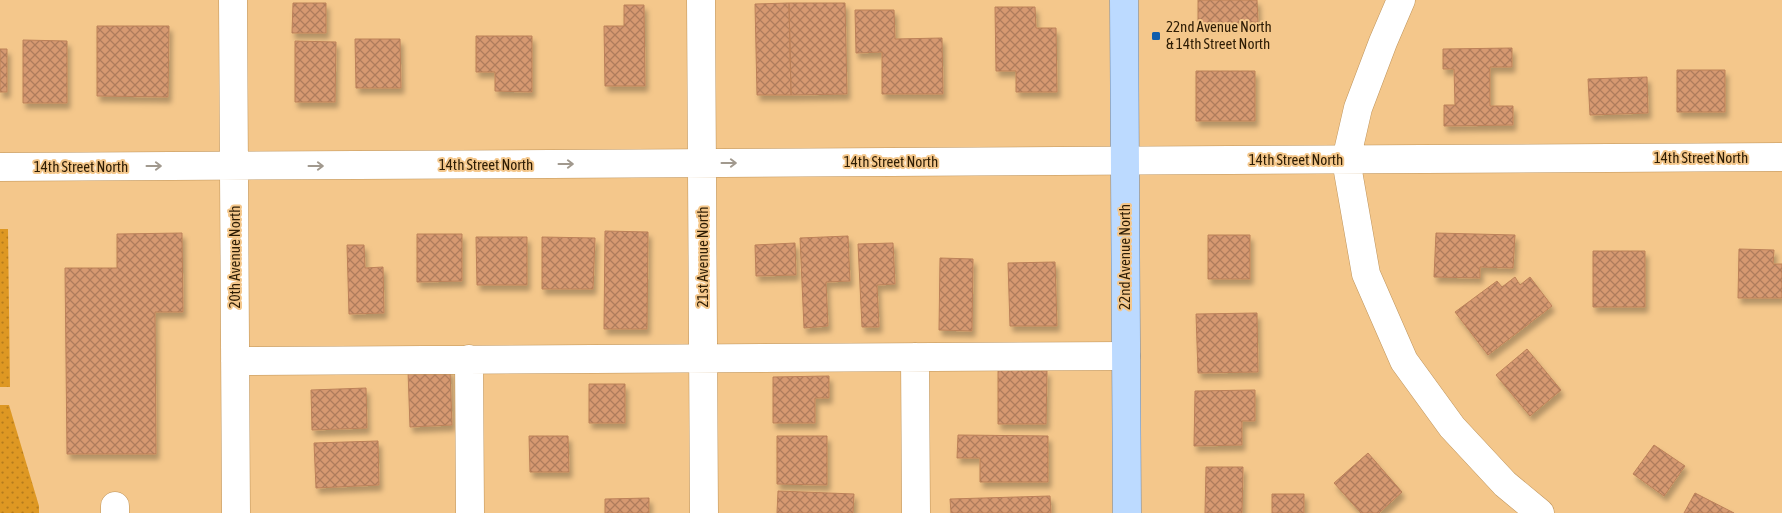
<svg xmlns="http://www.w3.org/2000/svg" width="1782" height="513" font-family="'Asap Condensed',sans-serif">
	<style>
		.park { fill: url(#park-dots) }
		.building { fill: url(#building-cross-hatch); stroke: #bc8159; filter: url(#shadow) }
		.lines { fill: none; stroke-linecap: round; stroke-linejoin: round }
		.minor-casing { stroke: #be9359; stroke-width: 29 }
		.major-casing { stroke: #6e88a8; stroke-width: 29 }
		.minor { stroke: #fff; stroke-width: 28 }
		.major { stroke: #bcdaff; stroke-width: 28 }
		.oneway { stroke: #a1998e }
		.poi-dot { fill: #0f5dac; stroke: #f4c78b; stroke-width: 2 }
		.labels { text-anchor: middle; stroke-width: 4; stroke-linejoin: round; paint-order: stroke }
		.poi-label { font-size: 15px; fill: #2e1d05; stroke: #f4c78b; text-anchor: start }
		.street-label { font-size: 15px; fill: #2e1d05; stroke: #f4c78b }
	</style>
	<defs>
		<pattern id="park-dots" width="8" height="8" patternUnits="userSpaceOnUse" patternTransform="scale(1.25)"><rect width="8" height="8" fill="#de9823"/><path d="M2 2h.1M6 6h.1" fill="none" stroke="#b47b1c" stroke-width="1.8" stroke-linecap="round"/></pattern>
		<pattern id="building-cross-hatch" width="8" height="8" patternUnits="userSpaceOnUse" patternTransform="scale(1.25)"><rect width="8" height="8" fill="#d69971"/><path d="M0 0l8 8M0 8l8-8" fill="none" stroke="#ae7c5b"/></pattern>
		<filter id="shadow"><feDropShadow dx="3" dy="5.5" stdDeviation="2.5" flood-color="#0004"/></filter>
	</defs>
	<rect width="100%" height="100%" fill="#f4c78b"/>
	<path class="park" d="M 0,229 L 8,229 L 10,387 L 0,387 Z
		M 0,405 L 9,405 L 39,506 L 39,513 L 0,513 Z"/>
	<path class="building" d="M 1198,0 L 1257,0 L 1258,22 L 1198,24 Z
		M 293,3 L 326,3 L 326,33 L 292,33 Z
		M 789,3 L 791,95 L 757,95 L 755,4 Z
		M 789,3 L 845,3 L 847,94 L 791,95 Z
		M 624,5 L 644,5 L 645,86 L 605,86 L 604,26 L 624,26 Z
		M 995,7 L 1035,7 L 1036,28 L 1056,28 L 1057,92 L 1016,92 L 1016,71 L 996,71 Z
		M 855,10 L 894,10 L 895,39 L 942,38 L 943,94 L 882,94 L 882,52 L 856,53 Z
		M 97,26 L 169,26 L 168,97 L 97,96 Z
		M 476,36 L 532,36 L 532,92 L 495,91 L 495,72 L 476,72 Z
		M 355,39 L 400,39 L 401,88 L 356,88 Z
		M 23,40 L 67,41 L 67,103 L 23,103 Z
		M 295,41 L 336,42 L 335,102 L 295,102 Z
		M 1512,48 L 1512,67 L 1490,67 L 1490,106 L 1513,106 L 1513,125 L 1444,126 L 1444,105 L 1455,105 L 1454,69 L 1443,69 L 1443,49 Z
		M 0,49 L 7,49 L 7,92 L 0,92 Z
		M 1677,70 L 1725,70 L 1725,112 L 1677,112 Z
		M 1196,71 L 1255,71 L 1255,121 L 1196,121 Z
		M 1647,77 L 1648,113 L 1590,115 L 1588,79 Z
		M 605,231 L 648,232 L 647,329 L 604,329 Z
		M 182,233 L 183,312 L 155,312 L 156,454 L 67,454 L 65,268 L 117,268 L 117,234 Z
		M 1436,233 L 1515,235 L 1513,268 L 1480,267 L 1480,278 L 1434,277 Z
		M 417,234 L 462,234 L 462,281 L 417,282 Z
		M 1208,235 L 1250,235 L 1250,279 L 1208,279 Z
		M 848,236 L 850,281 L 826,282 L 828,326 L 804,328 L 800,238 Z
		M 476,237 L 527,237 L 527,285 L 477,285 Z
		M 542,237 L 595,238 L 593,289 L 542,289 Z
		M 795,243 L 796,275 L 756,276 L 755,245 Z
		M 893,243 L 895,284 L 877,285 L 879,327 L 862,327 L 858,244 Z
		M 347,245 L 364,245 L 365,268 L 383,267 L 384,313 L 349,314 Z
		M 1739,249 L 1774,250 L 1773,264 L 1782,264 L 1782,298 L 1738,298 Z
		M 1593,251 L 1645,251 L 1645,307 L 1593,307 Z
		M 940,258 L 973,259 L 972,331 L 939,330 Z
		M 1055,262 L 1057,326 L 1010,326 L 1008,263 Z
		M 1515,277 L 1520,285 L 1530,277 L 1552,306 L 1488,355 L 1455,312 L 1497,281 L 1502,287 Z
		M 1257,313 L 1258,372 L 1198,373 L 1196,314 Z
		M 1527,349 L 1561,390 L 1530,416 L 1496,375 Z
		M 450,370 L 452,425 L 410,427 L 408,371 Z
		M 998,370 L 1047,371 L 1046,424 L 998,424 Z
		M 829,376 L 829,398 L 815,398 L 815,423 L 773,423 L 773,377 Z
		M 589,384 L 625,384 L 625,423 L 589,423 Z
		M 366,388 L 367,428 L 312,430 L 311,390 Z
		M 1255,390 L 1255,421 L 1242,421 L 1242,445 L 1194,446 L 1195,391 Z
		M 958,435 L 1048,436 L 1048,482 L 980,482 L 980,458 L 957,458 Z
		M 529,436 L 568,436 L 569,472 L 530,472 Z
		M 777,436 L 827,436 L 827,485 L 777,484 Z
		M 378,441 L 379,485 L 316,488 L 314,443 Z
		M 1654,445 L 1685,466 L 1664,496 L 1633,474 Z
		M 1368,453 L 1402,492 L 1379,513 L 1361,513 L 1334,483 Z
		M 1206,467 L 1243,467 L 1242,513 L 1205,513 Z
		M 778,491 L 854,494 L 853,513 L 777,513 Z
		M 1695,493 L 1734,513 L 1684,513 Z
		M 1272,494 L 1304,494 L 1304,513 L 1272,513 Z
		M 1050,496 L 1051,513 L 951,513 L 950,499 Z
		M 649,498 L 649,513 L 605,513 L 605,499 Z"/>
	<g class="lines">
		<defs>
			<path id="minor" d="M 233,0 L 236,513
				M 701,0 L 704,513
				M 1401,0 L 1383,42 L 1358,108 L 1346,160 L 1366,274 L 1404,361 L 1452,427 L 1505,484 L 1540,513
				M 0,167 L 1782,157
				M 915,357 L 916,513
				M 469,359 L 470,513
				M 235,361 L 1126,356
				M 115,506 L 115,513"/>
			<path id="major" d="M 1124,0 L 1127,513"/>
		</defs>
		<use href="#minor" class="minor-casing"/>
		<use href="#major" class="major-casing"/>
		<use href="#minor" class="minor"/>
		<use href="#major" class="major"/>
	</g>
	<defs><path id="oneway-shaft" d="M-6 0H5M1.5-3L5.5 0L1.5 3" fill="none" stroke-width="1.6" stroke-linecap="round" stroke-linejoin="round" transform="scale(1.25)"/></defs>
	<g class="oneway">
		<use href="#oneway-shaft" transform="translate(729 163)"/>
		<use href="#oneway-shaft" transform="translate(566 164)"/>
		<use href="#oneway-shaft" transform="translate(154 166)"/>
		<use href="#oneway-shaft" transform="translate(316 166)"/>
	</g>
	<rect class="poi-dot" x="1151" y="31" width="10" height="10" rx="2.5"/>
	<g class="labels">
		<g class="poi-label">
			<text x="1166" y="32">22nd Avenue North<tspan x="1166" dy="17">&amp; 14th Street North</tspan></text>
		</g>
		<g class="street-label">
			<text x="1701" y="163">14th Street North</text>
			<text x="1296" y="165">14th Street North</text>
			<text x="891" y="167">14th Street North</text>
			<text x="486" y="170">14th Street North</text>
			<text x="81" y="172">14th Street North</text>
			<text transform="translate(235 257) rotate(-90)" y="5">20th Avenue North</text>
			<text transform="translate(703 257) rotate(-90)" y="5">21st Avenue North</text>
			<text transform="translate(1125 257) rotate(-90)" y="5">22nd Avenue North</text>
		</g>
	</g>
</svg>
